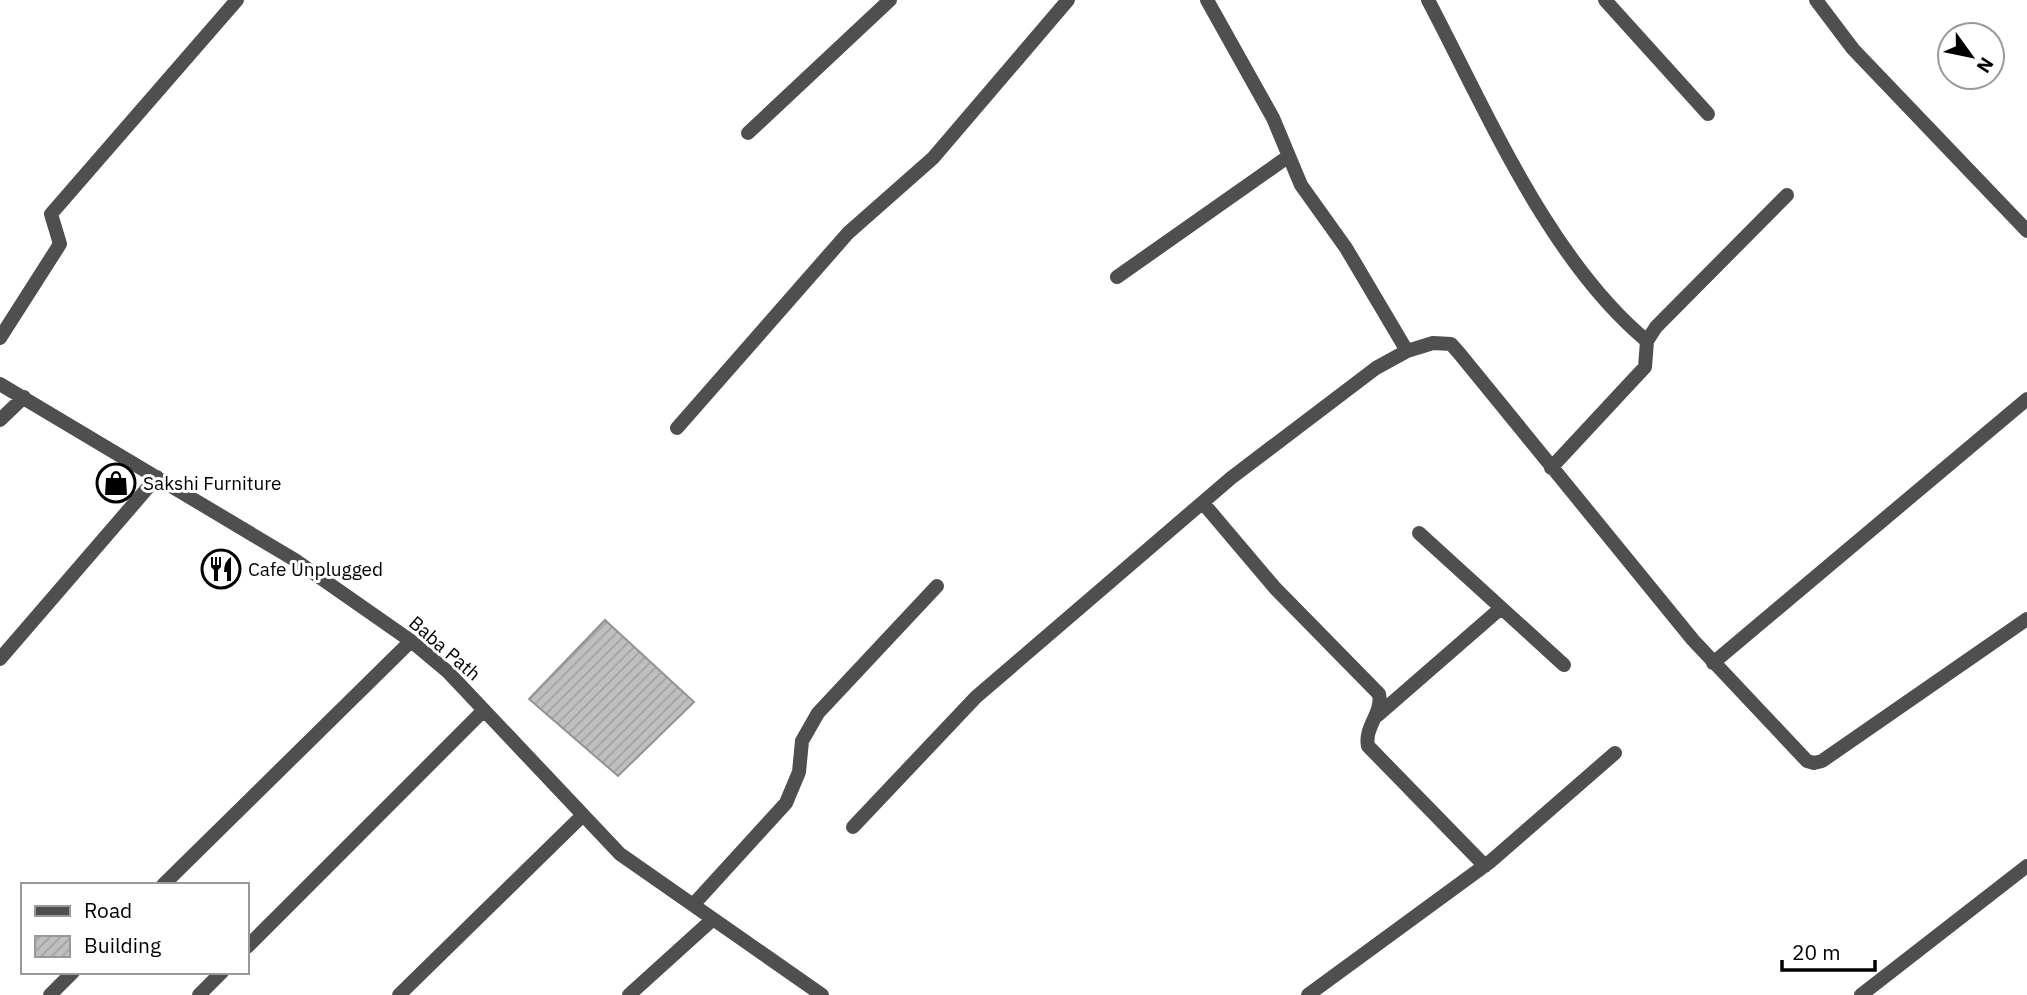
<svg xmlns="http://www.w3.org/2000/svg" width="2027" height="995" font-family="'IBM Plex Sans',sans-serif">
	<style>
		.building { fill: url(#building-hatch); stroke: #939393; stroke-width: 2 }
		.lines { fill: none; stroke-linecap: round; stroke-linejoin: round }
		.minor { stroke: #4f4f4f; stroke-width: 14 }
		.labels { text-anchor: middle; stroke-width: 6; stroke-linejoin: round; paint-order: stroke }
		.poi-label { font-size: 19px; fill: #000; stroke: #fff; text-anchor: start }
		.street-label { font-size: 19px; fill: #000; stroke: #fff }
	</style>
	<defs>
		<pattern id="building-hatch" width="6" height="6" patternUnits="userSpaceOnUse" patternTransform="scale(1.75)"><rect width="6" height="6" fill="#bfbfbf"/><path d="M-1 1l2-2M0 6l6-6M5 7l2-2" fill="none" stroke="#a2a2a2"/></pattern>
	</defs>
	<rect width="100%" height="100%" fill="#fff"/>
	<path class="building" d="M 605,620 L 694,702 L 618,776 L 529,699 Z"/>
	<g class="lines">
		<path class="minor" d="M 1207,0 L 1273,118 L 1301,185 L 1346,248 L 1407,351
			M 1428,0 C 1487,112 1549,260 1647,341
			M 1605,0 L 1708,114
			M 1816,0 L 1853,49 L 2027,231
			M 748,133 L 890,0
			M 1117,277 L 1289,156
			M 0,338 L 60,244 L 51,214 L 237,0
			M 0,384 L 295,560 L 411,641 L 448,672 L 620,854 L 822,995
			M 0,420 L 24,397
			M 677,428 L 848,233 L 933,158 L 1068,0
			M 1551,468 L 1645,367 L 1647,341 L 1656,327 L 1787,195
			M 1203,503 L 1275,588 L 1379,694 C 1383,713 1364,727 1368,746 L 1485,866
			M 1419,533 L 1564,665
			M 0,659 L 157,477
			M 1713,663 L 2027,399
			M 1378,715 L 1501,608
			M 853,827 L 976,697 L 1231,478 L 1376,368 L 1407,351 L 1433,343 L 1451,344 L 1459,353 L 1693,640 L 1807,761 L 1814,763 L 1822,761 L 2027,619
			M 163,885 L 411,641
			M 693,905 L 786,803 L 799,772 L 802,741 L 818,713 L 937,586
			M 247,947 L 484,710
			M 50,995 L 73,972
			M 199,995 L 222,972
			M 399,995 L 583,815
			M 629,995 L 713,919
			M 1308,995 L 1491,861 L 1615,753
			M 1861,995 L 2027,866"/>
	</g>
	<defs>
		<symbol id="shop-ring" viewBox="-11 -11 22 22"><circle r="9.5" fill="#fff" stroke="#000" stroke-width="1.5"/><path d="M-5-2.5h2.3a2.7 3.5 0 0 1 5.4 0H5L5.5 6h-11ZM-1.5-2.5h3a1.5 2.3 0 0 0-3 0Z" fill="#000"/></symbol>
		<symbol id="restaurant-ring" viewBox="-11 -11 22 22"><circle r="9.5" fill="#fff" stroke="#000" stroke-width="1.5"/><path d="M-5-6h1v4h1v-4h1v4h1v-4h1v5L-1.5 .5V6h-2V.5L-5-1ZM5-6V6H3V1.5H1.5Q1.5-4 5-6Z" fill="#000"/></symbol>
	</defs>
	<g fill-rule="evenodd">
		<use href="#shop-ring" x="94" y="461" width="44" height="44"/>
		<use href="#restaurant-ring" x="199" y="547" width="44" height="44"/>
	</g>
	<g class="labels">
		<g class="poi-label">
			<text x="143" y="490">Sakshi Furniture</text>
			<text x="248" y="576">Cafe Unplugged</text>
		</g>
		<g class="street-label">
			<text transform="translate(445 648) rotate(41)" y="7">Baba Path</text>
		</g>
	</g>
	<rect x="21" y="883" width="228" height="91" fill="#ffffff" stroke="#999999" stroke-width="2"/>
	<rect x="35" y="906" width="35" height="10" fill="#4f4f4f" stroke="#999999" stroke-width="2"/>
	<text x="84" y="918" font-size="21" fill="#000000">Road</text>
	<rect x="35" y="936" width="35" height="21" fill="url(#building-hatch)" stroke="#999999" stroke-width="2"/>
	<text x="84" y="953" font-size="21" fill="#000000">Building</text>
	<g transform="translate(1971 56) rotate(123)"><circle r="33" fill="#ffffff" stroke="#999999" stroke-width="2"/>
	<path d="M0-5L12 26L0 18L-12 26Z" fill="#000000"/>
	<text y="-10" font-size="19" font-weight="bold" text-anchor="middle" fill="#000000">N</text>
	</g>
	<path d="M1782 960v10h93v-10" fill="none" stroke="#000000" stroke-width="3.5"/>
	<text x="1792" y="960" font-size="21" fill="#000000" stroke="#ffffff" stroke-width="5" paint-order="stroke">20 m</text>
</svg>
